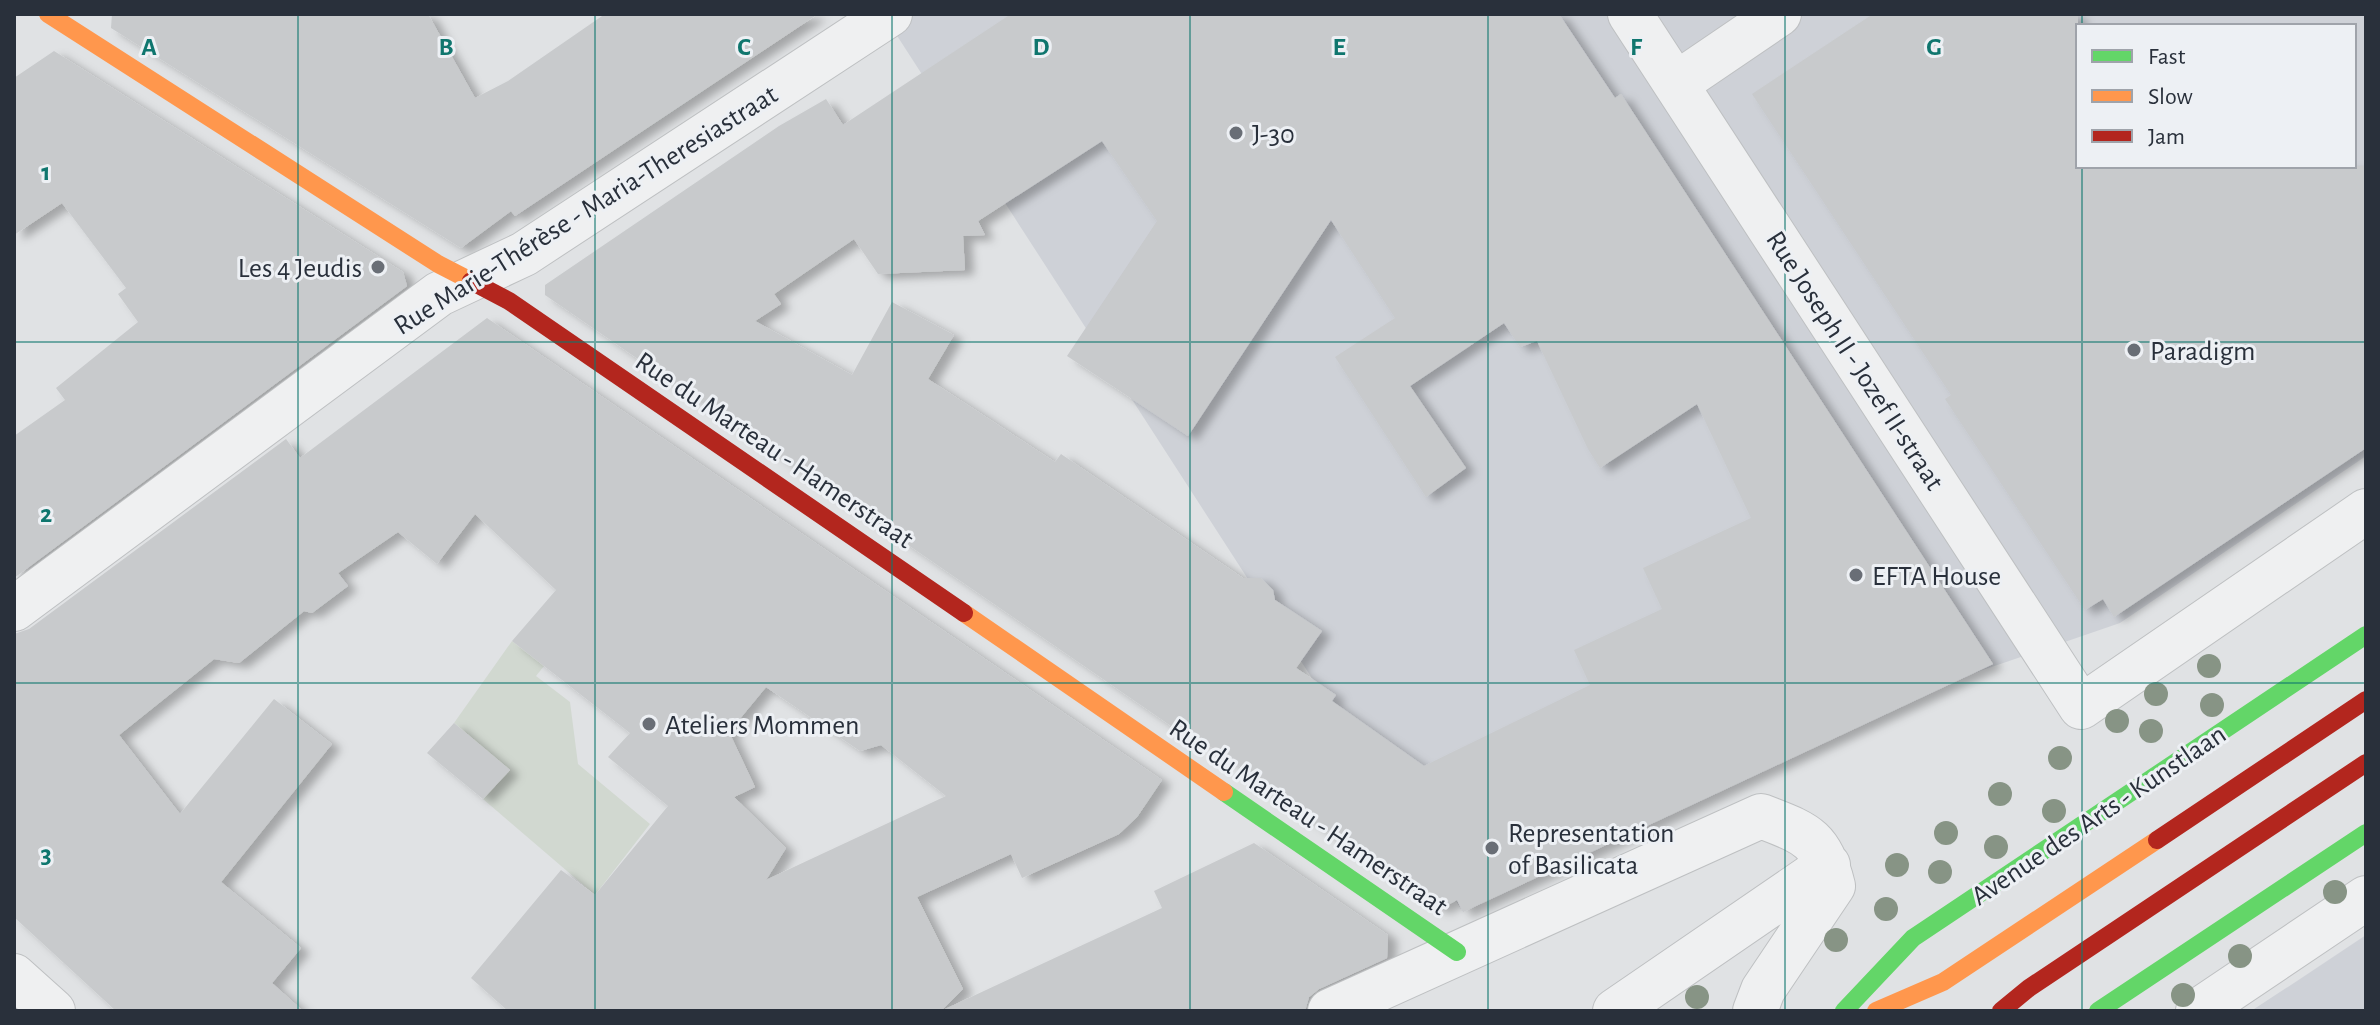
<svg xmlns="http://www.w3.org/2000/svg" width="2380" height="1025" font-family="'Alegreya Sans',sans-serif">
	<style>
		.built { fill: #ced1d7; fill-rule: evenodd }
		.green { fill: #d1d8d0 }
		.building { fill: #c8cacc; fill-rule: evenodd; filter: url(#shadow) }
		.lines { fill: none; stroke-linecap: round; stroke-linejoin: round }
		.street-casing { stroke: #bec0c2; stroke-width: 46 }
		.street { stroke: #eff0f1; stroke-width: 44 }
		.fast { stroke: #63d668; stroke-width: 18 }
		.slow { stroke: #ff974d; stroke-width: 18 }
		.jam { stroke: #b3261e; stroke-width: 18 }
		.tree { fill: #879485 }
		.grid { fill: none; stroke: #0f766e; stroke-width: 2; stroke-opacity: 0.55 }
		.poi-dot { fill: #696e76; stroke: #edf0f4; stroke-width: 3 }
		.labels { text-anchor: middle; stroke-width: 6; stroke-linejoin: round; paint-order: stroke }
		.poi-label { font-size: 28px; fill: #29303b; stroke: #edf0f4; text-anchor: start }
		.street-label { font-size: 28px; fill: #29303b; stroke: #edf0f4 }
		.grid-label { font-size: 26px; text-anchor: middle; font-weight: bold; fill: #0f766e; stroke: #edf0f4; stroke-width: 6; stroke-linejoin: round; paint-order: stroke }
	</style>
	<defs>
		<filter id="shadow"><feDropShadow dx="9" dy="5" stdDeviation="4" flood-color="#0004"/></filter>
	</defs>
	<rect width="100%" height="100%" fill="#e0e2e4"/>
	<path class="built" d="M 883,14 L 2366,14 L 2366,456 L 2120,623 L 1974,673 L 1463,912 ZM 2078,26 L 2354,26 L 2354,166 L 2078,166 Z
		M 2366,935 L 2366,1011 L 2251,1011 L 2297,981 Z"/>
	<path class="green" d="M 512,641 L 544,666 L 536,676 L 570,702 L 578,764 L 650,824 L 595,895 L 483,799 L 510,770 L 454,723 Z"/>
	<path class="building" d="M 112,14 L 428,14 L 475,98 L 508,81 L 605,14 L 818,14 L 515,216 L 511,211 L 461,248 L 111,28 Z
		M 1011,14 L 1559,14 L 1615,98 L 1621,94 L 1993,664 L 1463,912 L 1457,900 L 1440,909 L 1267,791 L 1270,787 L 1193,735 L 1190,739 L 545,295 L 545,285 L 779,126 L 826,99 L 843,125 ZM 1102,141 L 1157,221 L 1067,356 L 1188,436 L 1331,220 L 1395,318 L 1335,357 L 1426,497 L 1466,468 L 1410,386 L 1504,323 L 1520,347 L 1537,341 L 1588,449 L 1600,468 L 1697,404 L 1751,518 L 1643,568 L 1662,609 L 1574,650 L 1590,685 L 1424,766 L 1332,701 L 1336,695 L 1296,668 L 1322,631 L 1275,600 L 1273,590 L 1261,578 L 1243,578 L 1061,454 L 1055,462 L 928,379 L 954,335 L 892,302 L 852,375 L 755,321 L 781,304 L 774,294 L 854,239 L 878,274 L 965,270 L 963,236 L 985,235 L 978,221 Z
		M 1873,14 L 2078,14 L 2078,166 L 2366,166 L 2366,448 L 2114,617 L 2103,599 L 2085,610 L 1945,399 L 1951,395 L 1752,94 Z
		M 54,51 L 403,272 L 407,286 L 14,578 L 14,436 L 65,400 L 56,388 L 138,322 L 118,294 L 126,288 L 62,203 L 14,235 L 14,78 Z
		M 487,318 L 1162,780 L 1137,817 L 1119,834 L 1022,878 L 1011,854 L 917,897 L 963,989 L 941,1011 L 1162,908 L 1154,891 L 1254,843 L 1388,935 L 1387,958 L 1319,989 L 1309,997 L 1305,1011 L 508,1011 L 471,978 L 561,870 L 595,895 L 668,806 L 608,757 L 630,733 L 512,641 L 556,590 L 475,514 L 437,564 L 398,532 L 338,573 L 348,586 L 312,613 L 304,611 L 239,663 L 214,659 L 119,735 L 180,814 L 274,699 L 332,744 L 221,882 L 301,948 L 272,983 L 303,1011 L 116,1011 L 14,917 L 14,634 L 29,629 L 286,439 L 300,458 ZM 766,687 L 860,751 L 881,745 L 946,796 L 766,880 L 786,848 L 734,797 L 755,787 L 729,732 Z
		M 454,723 L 510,770 L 483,799 L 427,753 Z"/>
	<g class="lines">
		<defs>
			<path id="street" d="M 1630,14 L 2081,707 L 2366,511
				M 1676,84 L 1779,14
				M 14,609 L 439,294 L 524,254 L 890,14
				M 14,976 L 53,1011
				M 1330,1011 L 1761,816 C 1804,833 1821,836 1833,886 L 1763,990 L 1755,1011
				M 1615,1011 L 1828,865
				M 2198,1011 L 2366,898"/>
		</defs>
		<use href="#street" class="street-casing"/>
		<use href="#street" class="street"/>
		<path class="fast" d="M 1224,792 L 1457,952
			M 1844,1011 L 1913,938 L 2366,635
			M 2098,1011 L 2366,833"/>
		<path class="slow" d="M 48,14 L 438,264 L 471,281
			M 964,613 L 1224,792
			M 1876,1011 L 1943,982 L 2157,840"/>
		<path class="jam" d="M 471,281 L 509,301 L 964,613
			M 2157,840 L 2366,700
			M 2001,1011 L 2029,988 L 2366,763"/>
	</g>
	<g class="tree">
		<circle cx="2209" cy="666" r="12"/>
		<circle cx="2156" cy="694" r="12"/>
		<circle cx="2212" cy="705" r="12"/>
		<circle cx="2117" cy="721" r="12"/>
		<circle cx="2151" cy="731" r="12"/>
		<circle cx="2060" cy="758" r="12"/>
		<circle cx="2000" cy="794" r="12"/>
		<circle cx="2054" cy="811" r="12"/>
		<circle cx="1946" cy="833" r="12"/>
		<circle cx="1996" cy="847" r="12"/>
		<circle cx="1897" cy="865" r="12"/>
		<circle cx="1940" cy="872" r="12"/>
		<circle cx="2335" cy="892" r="12"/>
		<circle cx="1886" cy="909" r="12"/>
		<circle cx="1836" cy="940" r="12"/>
		<circle cx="2240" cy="956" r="12"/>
		<circle cx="2183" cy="995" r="12"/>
		<circle cx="1697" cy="997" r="12"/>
	</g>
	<path class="grid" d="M 298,14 L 298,1011M 595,14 L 595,1011M 892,14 L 892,1011M 1190,14 L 1190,1011M 1488,14 L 1488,1011M 1785,14 L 1785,1011M 2082,14 L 2082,26M 2082,166 L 2082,1011M 14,342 L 2366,342M 14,683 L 2366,683"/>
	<g class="poi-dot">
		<circle cx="1236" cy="133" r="8"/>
		<circle cx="378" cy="267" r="8"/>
		<circle cx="2134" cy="350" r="8"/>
		<circle cx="1856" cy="575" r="8"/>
		<circle cx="649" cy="724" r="8"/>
		<circle cx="1492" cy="848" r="8"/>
	</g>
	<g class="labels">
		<g class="poi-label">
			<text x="1252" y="143">J-30</text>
			<text x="362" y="277" text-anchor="end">Les 4 Jeudis</text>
			<text x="2150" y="360">Paradigm</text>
			<text x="1872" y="585">EFTA House</text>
			<text x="665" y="734">Ateliers Mommen</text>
			<text x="1508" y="842">Representation<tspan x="1508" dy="32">of Basilicata</tspan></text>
		</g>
		<g class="street-label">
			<text transform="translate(585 209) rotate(-32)" y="10">Rue Marie-Thérèse - Maria-Theresiastraat</text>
			<text transform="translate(1856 360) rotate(57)" y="10">Rue Joseph II - Jozef II-straat</text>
			<text transform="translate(775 449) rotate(34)" y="10">Rue du Marteau - Hamerstraat</text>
			<text transform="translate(2098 814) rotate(-34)" y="10">Avenue des Arts - Kunstlaan</text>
			<text transform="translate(1309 816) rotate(34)" y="10">Rue du Marteau - Hamerstraat</text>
		</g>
	</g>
	<g class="grid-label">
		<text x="149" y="55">A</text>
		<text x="446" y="55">B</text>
		<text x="744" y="55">C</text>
		<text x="1041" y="55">D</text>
		<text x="1339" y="55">E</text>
		<text x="1636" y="55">F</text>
		<text x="1934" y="55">G</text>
		<text x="46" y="180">1</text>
		<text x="46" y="522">2</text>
		<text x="46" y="863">3</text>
	</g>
	<rect width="2380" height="1025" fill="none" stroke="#29303b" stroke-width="32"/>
	<rect x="2076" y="24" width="280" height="144" fill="#edf0f4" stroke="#9fa3aa" stroke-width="2"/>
	<rect x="2092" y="50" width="40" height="12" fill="#63d668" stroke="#9fa3aa" stroke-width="2"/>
	<text x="2148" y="64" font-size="24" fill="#29303b">Fast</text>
	<rect x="2092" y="90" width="40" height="12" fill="#ff974d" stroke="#9fa3aa" stroke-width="2"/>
	<text x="2148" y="104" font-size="24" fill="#29303b">Slow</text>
	<rect x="2092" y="130" width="40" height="12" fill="#b3261e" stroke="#9fa3aa" stroke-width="2"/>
	<text x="2148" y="144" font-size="24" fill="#29303b">Jam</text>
</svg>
